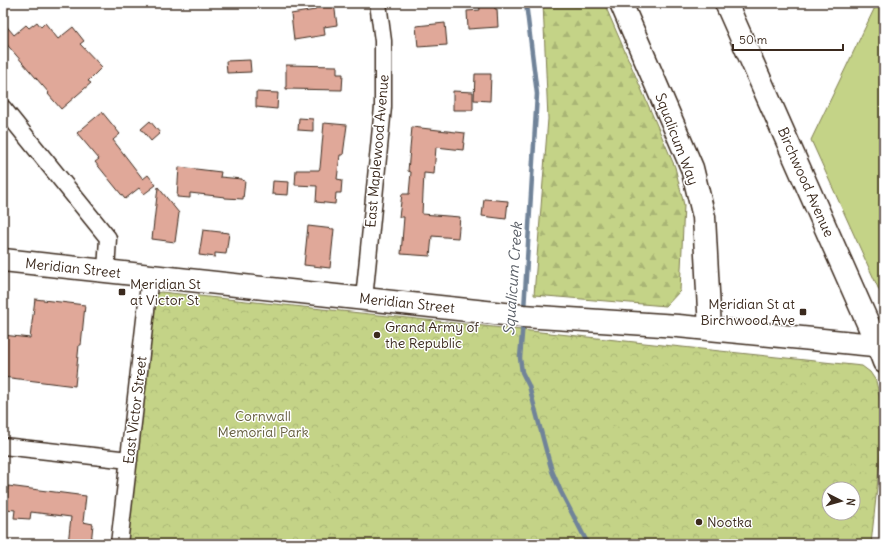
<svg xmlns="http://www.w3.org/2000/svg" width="887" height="547" font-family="Delius,sans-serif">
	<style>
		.grass { fill: #c4d387; stroke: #807e52 }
		.forest { fill: url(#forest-firs); stroke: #807e52 }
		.park { fill: url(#park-crowns); stroke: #807e52; fill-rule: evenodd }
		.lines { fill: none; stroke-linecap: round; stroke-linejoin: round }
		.stream { stroke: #6f8399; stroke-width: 4.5 }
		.building { fill: #e0a899; stroke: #3b2a1e }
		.street-casing { stroke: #3b2a1e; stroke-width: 19 }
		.secondary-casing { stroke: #3b2a1e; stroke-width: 25 }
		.street { stroke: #fff; stroke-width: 16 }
		.secondary { stroke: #fff; stroke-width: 22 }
		.poi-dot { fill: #3b2a1e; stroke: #fff; stroke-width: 1.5 }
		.labels { text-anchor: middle; stroke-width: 3; stroke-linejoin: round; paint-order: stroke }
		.street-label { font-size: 14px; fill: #3b2a1e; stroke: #fff }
		.poi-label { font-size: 14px; fill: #3b2a1e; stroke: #fff; text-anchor: start }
		.park-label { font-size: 14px; fill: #645d3e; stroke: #fff }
		.water-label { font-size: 15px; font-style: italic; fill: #595e66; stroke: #fff }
	</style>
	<defs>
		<pattern id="forest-firs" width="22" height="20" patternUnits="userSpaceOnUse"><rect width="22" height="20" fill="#c4d387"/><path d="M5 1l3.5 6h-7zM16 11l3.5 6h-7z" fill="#a9b574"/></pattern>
		<pattern id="park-crowns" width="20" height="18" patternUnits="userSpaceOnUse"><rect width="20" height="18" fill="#c4d387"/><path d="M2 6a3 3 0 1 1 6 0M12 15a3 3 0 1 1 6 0" fill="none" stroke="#a9b574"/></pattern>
	</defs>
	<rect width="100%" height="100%" fill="#fff"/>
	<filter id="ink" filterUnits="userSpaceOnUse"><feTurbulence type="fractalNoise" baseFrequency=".025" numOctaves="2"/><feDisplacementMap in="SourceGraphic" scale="8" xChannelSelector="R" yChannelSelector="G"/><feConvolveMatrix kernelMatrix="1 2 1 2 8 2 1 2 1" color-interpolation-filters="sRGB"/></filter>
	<g filter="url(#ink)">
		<path class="grass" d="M 877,3 L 884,3 L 884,301 L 811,140 Z"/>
		<path class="forest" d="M 543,3 L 604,3 L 675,167 L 684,205 L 680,291 L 666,306 L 534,295 L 548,119 Z"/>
		<path class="park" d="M 161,292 L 862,366 L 870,372 L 876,381 L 881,403 L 883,432 L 871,544 L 127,544 L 155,296 L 157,293 ZM 829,489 L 853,489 L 853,513 L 829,513 Z"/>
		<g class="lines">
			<path class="stream" d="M 524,310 L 537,94 L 526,3
				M 523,322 L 520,358 L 522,372 L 529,386 L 546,450 L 552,471 L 561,492 L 588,544"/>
		</g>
		<path class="building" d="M 313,3 L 334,3 L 337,25 L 324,27 L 325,35 L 294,40 L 291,14 L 315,10 Z
			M 479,3 L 494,3 L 495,9 L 497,9 L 498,27 L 468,29 L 467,11 L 480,10 Z
			M 3,22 L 14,35 L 26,25 L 29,28 L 37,22 L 41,27 L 45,23 L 58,39 L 73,27 L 84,41 L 80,44 L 102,67 L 88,81 L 91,83 L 61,109 L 48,94 L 49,93 L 3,40 Z
			M 445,23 L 447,45 L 418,47 L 416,26 Z
			M 250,60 L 251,72 L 227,73 L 226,61 Z
			M 286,65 L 337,66 L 337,74 L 343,74 L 342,90 L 286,89 Z
			M 475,74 L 491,74 L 490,101 L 474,100 Z
			M 453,91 L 473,92 L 473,110 L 453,110 Z
			M 256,92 L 278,93 L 277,109 L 256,107 Z
			M 102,112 L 120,134 L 113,140 L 143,179 L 148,175 L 156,185 L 144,194 L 139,188 L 125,199 L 95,162 L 99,159 L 77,133 Z
			M 299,118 L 313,119 L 313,131 L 298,130 Z
			M 150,121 L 160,133 L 151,141 L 141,129 Z
			M 324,123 L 347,125 L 343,155 L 340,155 L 337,179 L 342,180 L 341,193 L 336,193 L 335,204 L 316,202 L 317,186 L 295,185 L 296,170 L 319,170 L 320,168 Z
			M 412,127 L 465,133 L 463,150 L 436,147 L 434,174 L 424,173 L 422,214 L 460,217 L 458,238 L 432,236 L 430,256 L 401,254 L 404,217 L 399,217 L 402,194 L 409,194 L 411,172 L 408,171 Z
			M 179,167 L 221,172 L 220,177 L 242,179 L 242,180 L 245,181 L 243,199 L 225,198 L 225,197 L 190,193 L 190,198 L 177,197 Z
			M 273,181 L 289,182 L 288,195 L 272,194 Z
			M 158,187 L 179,213 L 175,242 L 152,239 Z
			M 484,199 L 508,201 L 506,219 L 482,216 Z
			M 308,226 L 334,229 L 330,268 L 304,265 Z
			M 203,230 L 229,233 L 226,254 L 215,253 L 215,257 L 199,255 Z
			M 35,299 L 85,305 L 81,345 L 79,345 L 75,386 L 3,377 L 3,335 L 30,338 Z
			M 8,486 L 86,496 L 83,522 L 93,524 L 91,544 L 68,544 L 71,517 L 31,512 L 30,519 L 14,518 L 15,510 L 6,509 Z"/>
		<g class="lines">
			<defs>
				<path id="street" d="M 3,108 L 108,238 L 106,271
					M 364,299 L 383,107 L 383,41 L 378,3
					M 3,446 L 129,460
					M 119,544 L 150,276"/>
				<path id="secondary" d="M 621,3 L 692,168 L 704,217 L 710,329
					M 726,3 L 878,346 L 884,362
					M 3,260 L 523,316 L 678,326 L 884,346"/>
			</defs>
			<use href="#street" class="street-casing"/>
			<use href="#secondary" class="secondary-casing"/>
			<use href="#street" class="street"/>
			<use href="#secondary" class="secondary"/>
		</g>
	</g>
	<g class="poi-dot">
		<rect x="118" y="288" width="8" height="8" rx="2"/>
		<rect x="799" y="308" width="8" height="8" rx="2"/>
		<circle cx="377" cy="335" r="4"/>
		<circle cx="699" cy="522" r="4"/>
	</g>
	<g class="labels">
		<g class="street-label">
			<text transform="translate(677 139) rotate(69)" y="5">Squalicum Way</text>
			<text transform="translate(377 151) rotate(-85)" y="5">East Maplewood Avenue</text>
			<text transform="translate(806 182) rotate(66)" y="5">Birchwood Avenue</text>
			<text transform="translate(73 268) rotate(6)" y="5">Meridian Street</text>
			<text transform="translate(407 303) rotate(6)" y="5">Meridian Street</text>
			<text transform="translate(135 410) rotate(-83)" y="5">East Victor Street</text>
		</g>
		<g class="poi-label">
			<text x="130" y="289">Meridian St<tspan x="130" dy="16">at Victor St</tspan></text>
			<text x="795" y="309" text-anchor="end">Meridian St at<tspan x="795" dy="16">Birchwood Ave</tspan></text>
			<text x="385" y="332">Grand Army of<tspan x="385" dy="16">the Republic</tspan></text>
			<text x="707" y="527">Nootka</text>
		</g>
		<g class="park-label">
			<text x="263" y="421">Cornwall<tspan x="263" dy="16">Memorial Park</tspan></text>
		</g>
		<g class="water-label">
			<text transform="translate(513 279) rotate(-86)" y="5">Squalicum Creek</text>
		</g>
	</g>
	<rect width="887" height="547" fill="none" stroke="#fff" stroke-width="16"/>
	<rect x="8" y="8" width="871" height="531" fill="none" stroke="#3b2a1e" stroke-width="1.5" filter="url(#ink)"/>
	<g transform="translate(841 501) rotate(96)"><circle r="19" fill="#ffffff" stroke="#b1aaa5"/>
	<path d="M0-3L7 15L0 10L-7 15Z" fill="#3b2a1e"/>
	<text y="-6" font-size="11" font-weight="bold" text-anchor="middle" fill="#3b2a1e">N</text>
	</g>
	<path d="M733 44v6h110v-6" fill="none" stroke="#3b2a1e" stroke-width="2"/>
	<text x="739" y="44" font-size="12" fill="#3b2a1e" stroke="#ffffff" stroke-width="3" paint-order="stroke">50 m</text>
</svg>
